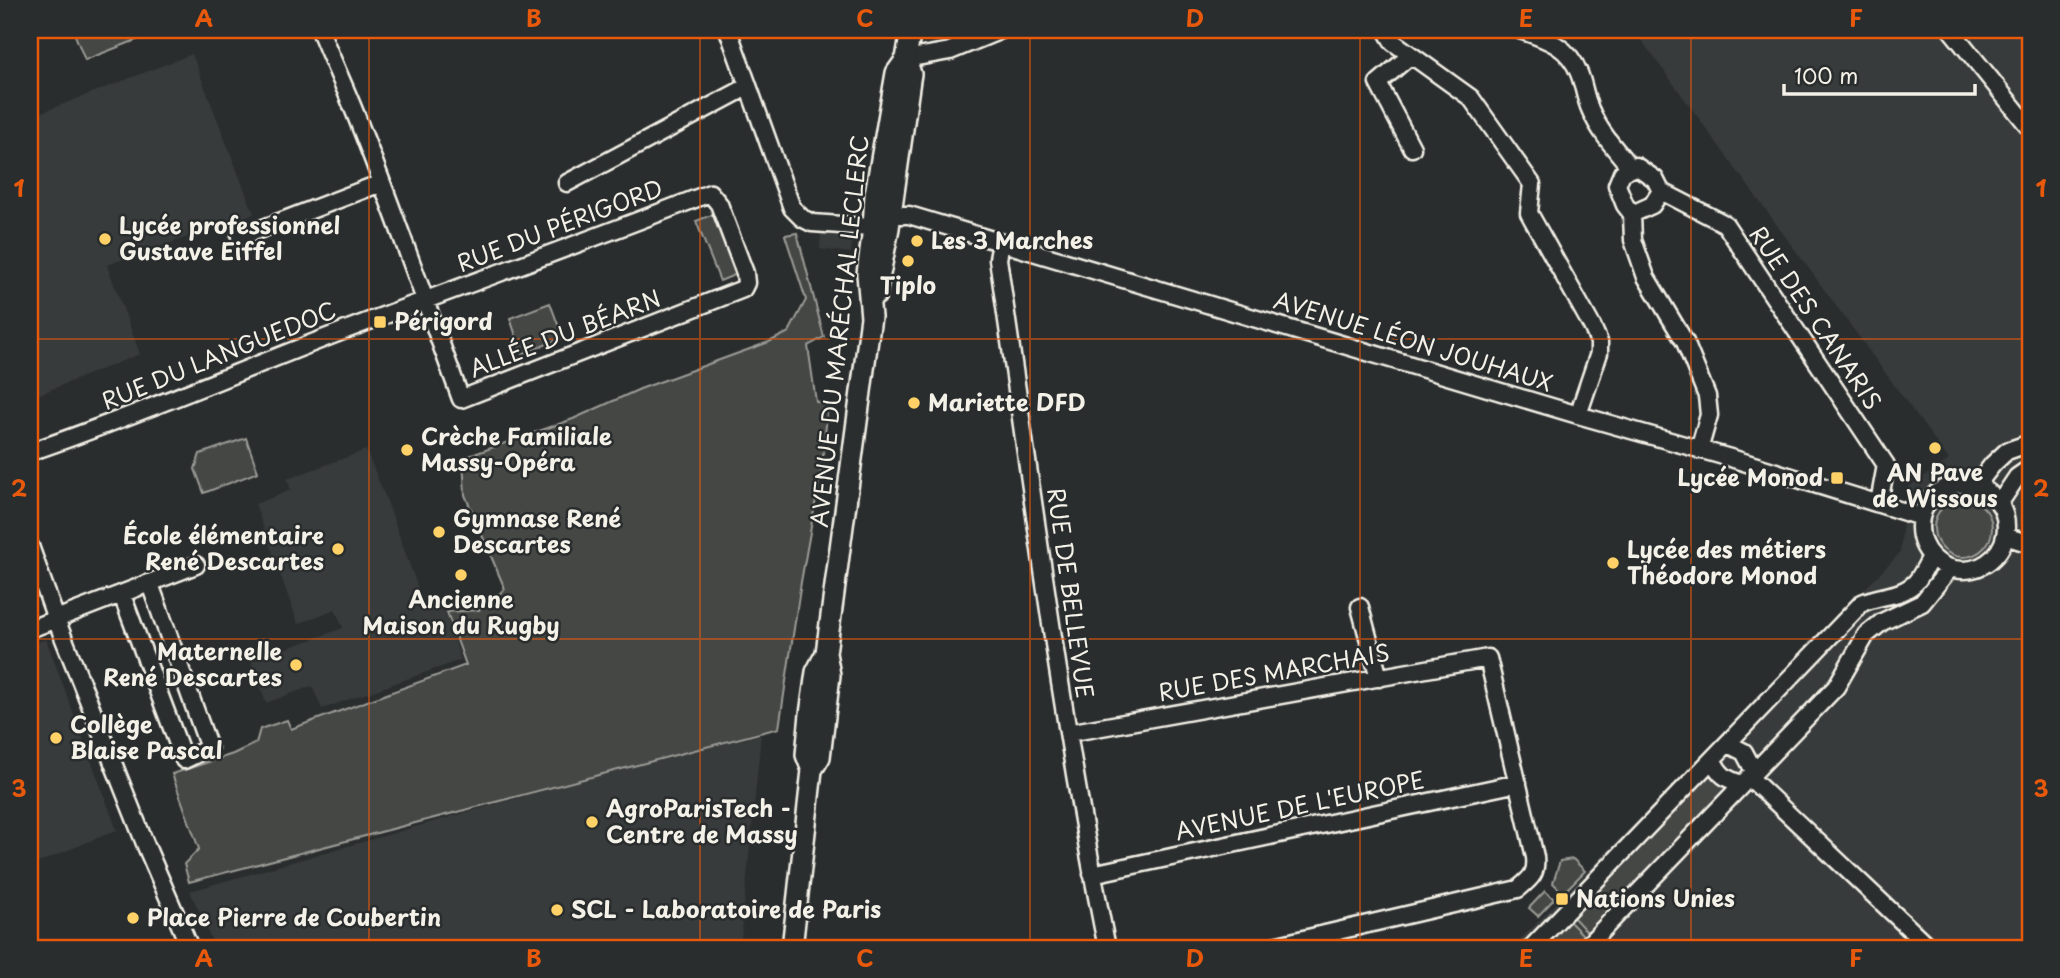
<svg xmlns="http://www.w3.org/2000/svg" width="2060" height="978" font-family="'Playpen Sans',sans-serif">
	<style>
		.built { fill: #373a3a }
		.green { fill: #444645; stroke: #9c9c96; stroke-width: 2 }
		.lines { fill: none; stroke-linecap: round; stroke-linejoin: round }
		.minor-casing { stroke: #f4f1e8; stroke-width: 21 }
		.major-casing { stroke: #f4f1e8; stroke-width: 24 }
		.minor { stroke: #2a2d2e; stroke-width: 16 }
		.major { stroke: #2a2d2e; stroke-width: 19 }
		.grid { fill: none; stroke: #e8590c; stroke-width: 2; stroke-opacity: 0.55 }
		.poi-dot { fill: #ffd166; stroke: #2a2d2e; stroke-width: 2.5 }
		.labels { text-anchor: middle; stroke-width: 5; stroke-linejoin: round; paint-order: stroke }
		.poi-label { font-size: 23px; font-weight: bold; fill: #f4f1e8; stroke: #2a2d2e; text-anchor: start }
		.street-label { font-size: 23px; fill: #f4f1e8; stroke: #2a2d2e }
		.neatline { fill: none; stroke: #e8590c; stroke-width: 2.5 }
		.grid-label { font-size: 23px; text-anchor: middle; font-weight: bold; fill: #e8590c }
	</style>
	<rect width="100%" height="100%" fill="#2a2d2e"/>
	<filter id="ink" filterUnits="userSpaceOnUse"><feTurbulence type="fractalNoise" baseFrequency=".0143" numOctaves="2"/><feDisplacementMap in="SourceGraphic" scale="14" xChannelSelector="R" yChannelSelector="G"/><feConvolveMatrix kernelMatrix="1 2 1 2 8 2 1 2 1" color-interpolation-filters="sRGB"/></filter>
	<g filter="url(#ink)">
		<path class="built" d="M 1634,30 L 2030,30 L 2030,948 L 1512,948 L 1900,553 L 1906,488 L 1949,460 Z
			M 192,54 L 254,214 L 107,265 L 140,354 L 30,398 L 30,117 Z
			M 821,230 L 842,231 L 852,241 L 851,253 L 820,249 Z
			M 366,450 L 387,501 L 420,594 L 410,598 L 445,610 L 461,660 L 322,709 L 312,686 L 266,703 L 251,661 L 343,628 L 335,609 L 298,624 L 255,504 L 291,490 L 287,479 Z
			M 46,639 L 117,830 L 30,866 L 30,645 Z
			M 761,735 L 740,948 L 215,948 L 190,891 L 658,758 Z"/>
		<path class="green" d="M 73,30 L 162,30 L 85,60 Z
			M 714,214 L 737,274 L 720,281 L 696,221 Z
			M 797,233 L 824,337 L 808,346 L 816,402 L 828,404 L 822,466 L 801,582 L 779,728 L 189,882 L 184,864 L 199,849 L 172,774 L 233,754 L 256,743 L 260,729 L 287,720 L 291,729 L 466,665 L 447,612 L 479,610 L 505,589 L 465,495 L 463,458 L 573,419 L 640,389 L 769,342 L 789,332 L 806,300 L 785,235 Z
			M 550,303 L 563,338 L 522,354 L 510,318 Z
			M 246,438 L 258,472 L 204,493 L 195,469 L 200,454 Z
			M1934 528a29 29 0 1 1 58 0a29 29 0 1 1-58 0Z
			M 1710,769 L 1718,783 L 1729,787 L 1591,931 L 1586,931 L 1573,917 L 1572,913 Z
			M 1573,859 L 1585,871 L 1563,893 L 1553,883 L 1560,861 Z
			M 1545,891 L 1554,899 L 1538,916 L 1529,908 Z
			M 1565,921 L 1569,921 L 1583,935 L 1584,939 L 1575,948 L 1538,948 Z"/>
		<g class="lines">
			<defs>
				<path id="minor" d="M 728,30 L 792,208 L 802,218 L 812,223 L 885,228
					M 1386,30 L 1393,42 L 1471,98 L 1532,184 L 1529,213 L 1592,326 L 1599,342 L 1599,353 L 1578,415
					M 1520,30 C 1546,39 1568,45 1579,73 C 1584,85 1585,98 1590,109 C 1599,131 1615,149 1630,167
					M 1951,30 L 2030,128
					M 1411,55 L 1378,83 L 1412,148
					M 906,59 L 950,51 L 1001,30
					M 1636,166 L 1655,179 L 1661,191 L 1652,205 L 1632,214 L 1625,205 L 1617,185 L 1622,173 Z
					M 567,183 L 747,87
					M 1661,191 L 1725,224 L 1886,465 L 1879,503
					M 1632,214 L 1633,240 L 1646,277 L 1685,342 L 1707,396 L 1709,415 L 1699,450
					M 891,215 L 909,215 L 1578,415 L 1734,459 L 1921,517
					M 240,237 L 381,183
					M 1001,243 L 998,259 C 1032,489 1061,720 1107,948
					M 30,452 C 145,413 257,363 372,320 C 485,278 598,237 710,193 L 719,204 L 745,273 L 746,283 L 743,289 L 461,399 C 426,304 393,208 355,113 C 344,85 331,58 320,30
					M1920 527a43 43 0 1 1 86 0a43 43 0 1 1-86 0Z
					M 1976,486 L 1993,464 L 2007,451 L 2030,443
					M 1999,504 L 2017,477 L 2030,468
					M 2005,536 L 2030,544
					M 30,546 L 56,619 L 146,846 L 190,948
					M 122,595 L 184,760 L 209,748 L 150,584
					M 1360,607 L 1379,678
					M 30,629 L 196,565
					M 1068,733 L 1488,658 L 1535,857 C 1537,874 1531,878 1518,889 L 1265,948
					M 1728,744 L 1744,752 L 1754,771
					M 1713,760 C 1719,775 1726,779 1742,784
					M 1749,777 L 1930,948
					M 1092,874 L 1518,783
					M 1531,948 L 1862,603 C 1879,595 1902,597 1916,582 C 1922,575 1926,565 1931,557
					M 1585,948 L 1836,687 L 1866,635 L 1882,622 L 1922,603 L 1950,568"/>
				<path id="major" d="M 876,295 L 889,228 L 910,80 L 911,74 L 906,59 L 911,30
					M 812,770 L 806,755 L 810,714 L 816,672 L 826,653
					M 792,948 L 812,770 L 820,757 L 826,708 L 830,675 L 826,653 L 871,317 L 867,274 L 873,228 L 875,194 L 896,73 L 906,59"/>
			</defs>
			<use href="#minor" class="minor-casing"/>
			<use href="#major" class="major-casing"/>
			<use href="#minor" class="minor"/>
			<use href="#major" class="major"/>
		</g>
	</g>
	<path class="grid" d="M 369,30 L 369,948M 700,30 L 700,948M 1030,30 L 1030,948M 1360,30 L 1360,948M 1691,30 L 1691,948M 30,339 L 2030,339M 30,639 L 2030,639"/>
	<g class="poi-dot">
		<circle cx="105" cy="239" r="7"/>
		<circle cx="917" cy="241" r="7"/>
		<circle cx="908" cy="261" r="7"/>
		<rect x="373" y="315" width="14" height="14" rx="3.5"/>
		<circle cx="914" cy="403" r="7"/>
		<circle cx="1935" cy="448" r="7"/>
		<circle cx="407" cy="450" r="7"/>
		<rect x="1830" y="471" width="14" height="14" rx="3.5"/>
		<circle cx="439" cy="532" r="7"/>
		<circle cx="338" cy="549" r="7"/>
		<circle cx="1613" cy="563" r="7"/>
		<circle cx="461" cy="575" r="7"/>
		<circle cx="296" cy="665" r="7"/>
		<circle cx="56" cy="738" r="7"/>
		<circle cx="592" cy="822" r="7"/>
		<rect x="1555" y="892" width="14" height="14" rx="3.5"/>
		<circle cx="557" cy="910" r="7"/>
		<circle cx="133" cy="918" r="7"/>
	</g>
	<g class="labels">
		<g class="poi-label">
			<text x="119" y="234">Lycée professionnel<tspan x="119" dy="26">Gustave Eiffel</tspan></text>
			<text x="931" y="249">Les 3 Marches</text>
			<text x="908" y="294" text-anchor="middle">Tiplo</text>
			<text x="394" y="330">Périgord</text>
			<text x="928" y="411">Mariette DFD</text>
			<text x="421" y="445">Crèche Familiale<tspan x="421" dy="26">Massy-Opéra</tspan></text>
			<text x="1935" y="481" text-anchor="middle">AN Pave<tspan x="1935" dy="26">de Wissous</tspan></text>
			<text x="1823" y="486" text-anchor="end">Lycée Monod</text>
			<text x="453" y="527">Gymnase René<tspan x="453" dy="26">Descartes</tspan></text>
			<text x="324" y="544" text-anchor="end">École élémentaire<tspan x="324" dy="26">René Descartes</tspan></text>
			<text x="1627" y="558">Lycée des métiers<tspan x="1627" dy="26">Théodore Monod</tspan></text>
			<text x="461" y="608" text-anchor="middle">Ancienne<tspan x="461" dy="26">Maison du Rugby</tspan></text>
			<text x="282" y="660" text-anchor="end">Maternelle<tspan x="282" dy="26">René Descartes</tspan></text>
			<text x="70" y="733">Collège<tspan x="70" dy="26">Blaise Pascal</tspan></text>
			<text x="606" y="817">AgroParisTech -<tspan x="606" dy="26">Centre de Massy</tspan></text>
			<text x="1576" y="907">Nations Unies</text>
			<text x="571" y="918">SCL - Laboratoire de Paris</text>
			<text x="147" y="926">Place Pierre de Coubertin</text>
		</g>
		<g class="street-label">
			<text transform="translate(560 226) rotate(-21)" y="8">RUE DU PÉRIGORD</text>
			<text transform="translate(1815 318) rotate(56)" y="8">RUE DES CANARIS</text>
			<text transform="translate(840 331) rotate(-84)" y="8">AVENUE DU MARÉCHAL LECLERC</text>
			<text transform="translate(565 334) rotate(-21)" y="8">ALLÉE DU BÉARN</text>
			<text transform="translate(1413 342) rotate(17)" y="8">AVENUE LÉON JOUHAUX</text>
			<text transform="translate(219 356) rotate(-22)" y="8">RUE DU LANGUEDOC</text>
			<text transform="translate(1070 593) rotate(82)" y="8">RUE DE BELLEVUE</text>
			<text transform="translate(1274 673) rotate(-10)" y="8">RUE DES MARCHAIS</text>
			<text transform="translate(1300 806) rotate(-12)" y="8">AVENUE DE L'EUROPE</text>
		</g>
	</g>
	<rect width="2060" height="978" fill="none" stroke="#2a2d2e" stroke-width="77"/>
	<path d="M1784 84v10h191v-10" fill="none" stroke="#f4f1e8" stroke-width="3.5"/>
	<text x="1794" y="84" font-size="21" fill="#f4f1e8" stroke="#2a2d2e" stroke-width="5" paint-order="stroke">100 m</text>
	<rect x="38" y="38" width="1984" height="902" class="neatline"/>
	<g class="grid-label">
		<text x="204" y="27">A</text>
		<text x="534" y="27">B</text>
		<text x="865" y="27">C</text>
		<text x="1195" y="27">D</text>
		<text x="1526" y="27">E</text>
		<text x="1856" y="27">F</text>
		<text x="19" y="197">1</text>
		<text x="2041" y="197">1</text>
		<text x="19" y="497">2</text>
		<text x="2041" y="497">2</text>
		<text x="19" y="797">3</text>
		<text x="2041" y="797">3</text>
		<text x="204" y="967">A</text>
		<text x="534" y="967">B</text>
		<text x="865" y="967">C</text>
		<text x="1195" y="967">D</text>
		<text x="1526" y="967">E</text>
		<text x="1856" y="967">F</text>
	</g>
</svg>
